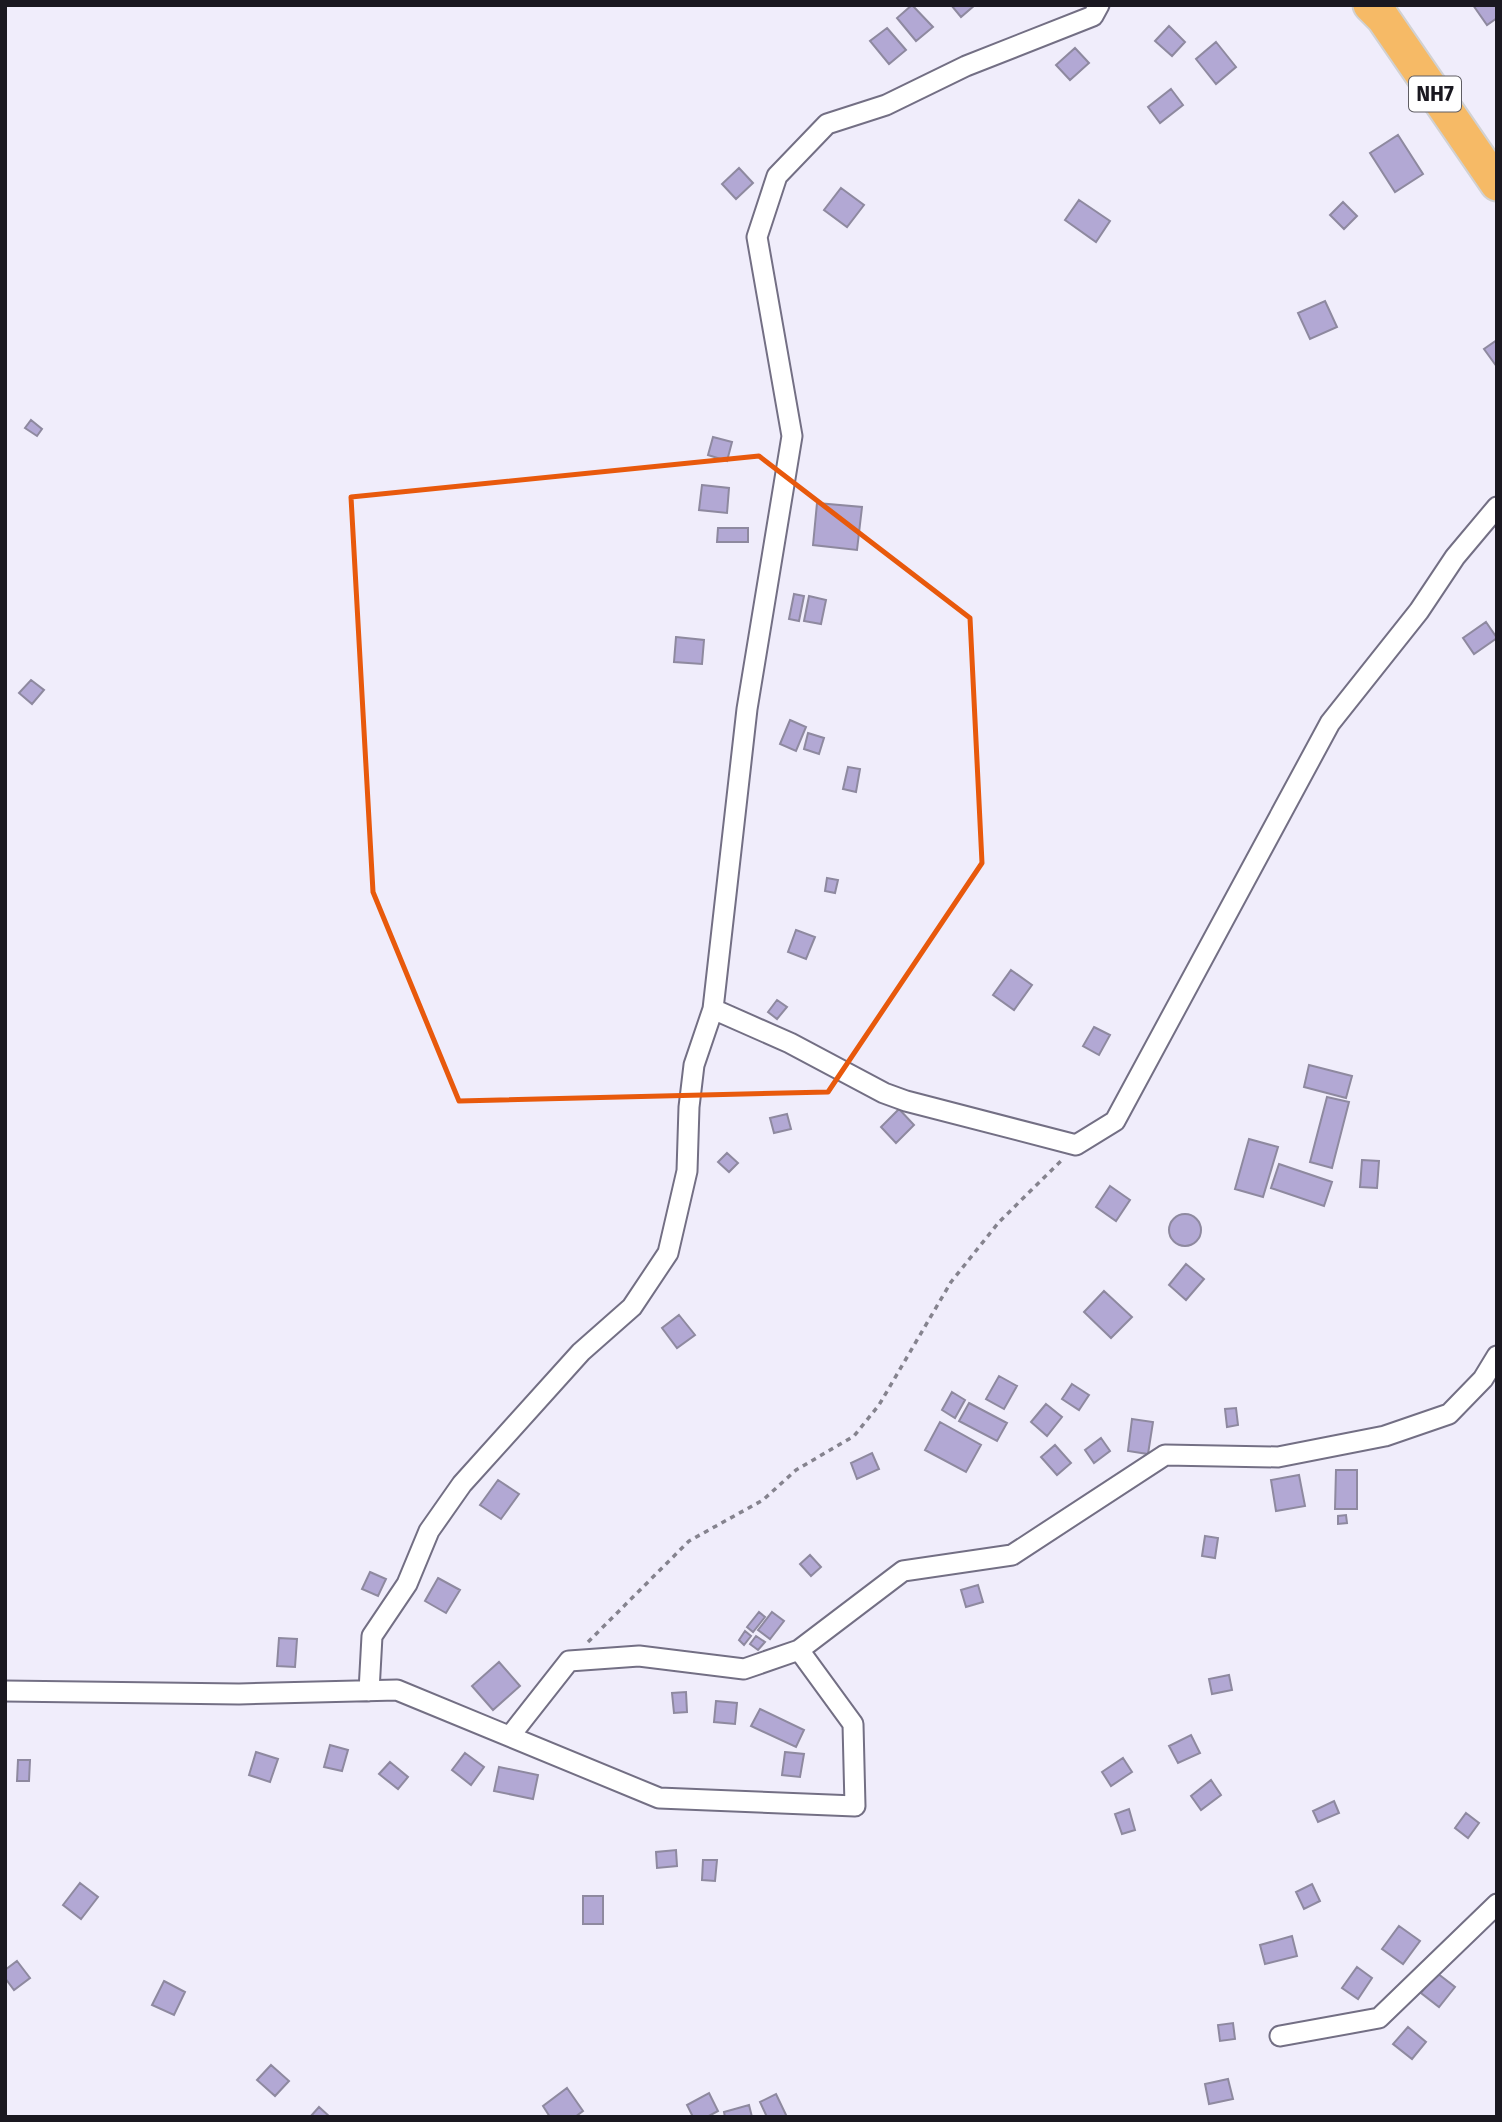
<svg xmlns="http://www.w3.org/2000/svg" width="1502" height="2122" font-family="'Fira Sans',sans-serif">
	<style>
		.building { fill: #b2a8d4; stroke: #8e899f; stroke-width: 2 }
		.lines { fill: none; stroke-linecap: round; stroke-linejoin: round }
		.minor-casing { stroke: #736f84; stroke-width: 23 }
		.trunk-casing { stroke: #d1d1d2; stroke-width: 37 }
		.path { stroke: #85838e; stroke-width: 3.5; stroke-dasharray: 5 5; stroke-linecap: butt }
		.minor { stroke: #fff; stroke-width: 19 }
		.trunk { stroke: #f6ba66; stroke-width: 33 }
		.marked { fill: none; stroke: #e8590c; stroke-width: 5; stroke-linejoin: round }
		.labels { text-anchor: middle; stroke-width: 6; stroke-linejoin: round; paint-order: stroke }
		.shield { fill: #fff; stroke: #5f5d63; stroke-width: 2 }
		.shield-label { font-size: 21px; font-weight: bold; fill: #1a1820 }
	</style>
	<rect width="100%" height="100%" fill="#f0edfb"/>
	<path class="building" d="M 912,5 L 933,27 L 916,41 L 897,18 Z
		M 951,5 L 975,5 L 961,17 Z
		M 1473,5 L 1497,5 L 1497,18 L 1487,25 Z
		M 1169,26 L 1185,42 L 1172,56 L 1155,41 Z
		M 887,28 L 906,50 L 889,64 L 870,41 Z
		M 1216,42 L 1236,67 L 1216,84 L 1196,59 Z
		M 1075,48 L 1089,63 L 1070,80 L 1056,65 Z
		M 1171,89 L 1183,105 L 1160,123 L 1148,107 Z
		M 1398,135 L 1423,174 L 1395,192 L 1370,153 Z
		M 739,168 L 753,183 L 736,199 L 722,184 Z
		M 841,188 L 864,205 L 847,227 L 824,210 Z
		M 1079,200 L 1110,221 L 1096,242 L 1065,220 Z
		M 1343,202 L 1357,216 L 1344,229 L 1330,215 Z
		M 1325,301 L 1337,327 L 1310,339 L 1298,313 Z
		M 1497,340 L 1497,367 L 1484,349 Z
		M 31,420 L 42,429 L 37,436 L 25,428 Z
		M 713,437 L 732,442 L 727,461 L 708,455 Z
		M 702,485 L 729,488 L 727,513 L 699,510 Z
		M 817,503 L 862,507 L 857,550 L 813,545 Z
		M 718,528 L 748,528 L 748,542 L 717,542 Z
		M 794,594 L 804,596 L 799,621 L 789,619 Z
		M 809,596 L 826,600 L 821,624 L 804,621 Z
		M 1486,622 L 1497,638 L 1474,654 L 1463,638 Z
		M 676,637 L 704,640 L 702,664 L 674,662 Z
		M 31,680 L 44,690 L 32,704 L 19,693 Z
		M 790,720 L 806,727 L 796,751 L 780,744 Z
		M 808,733 L 824,738 L 819,754 L 804,749 Z
		M 848,767 L 860,769 L 856,792 L 843,789 Z
		M 827,878 L 838,880 L 835,893 L 825,891 Z
		M 796,930 L 815,937 L 806,959 L 788,952 Z
		M 1011,970 L 1032,985 L 1014,1010 L 993,995 Z
		M 777,1000 L 787,1007 L 777,1019 L 768,1012 Z
		M 1094,1027 L 1110,1035 L 1099,1055 L 1083,1046 Z
		M 1309,1065 L 1352,1076 L 1346,1098 L 1304,1087 Z
		M 1327,1097 L 1349,1102 L 1332,1168 L 1310,1162 Z
		M 899,1109 L 914,1125 L 896,1143 L 881,1127 Z
		M 787,1114 L 791,1129 L 774,1133 L 770,1118 Z
		M 1249,1139 L 1278,1147 L 1263,1197 L 1235,1189 Z
		M 727,1153 L 738,1163 L 729,1172 L 718,1162 Z
		M 1362,1160 L 1379,1161 L 1377,1188 L 1360,1187 Z
		M 1279,1164 L 1332,1182 L 1324,1206 L 1271,1188 Z
		M 1110,1186 L 1130,1200 L 1116,1221 L 1096,1207 Z
		M1169 1230a16 16 0 1 1 32 0a16 16 0 1 1-32 0Z
		M 1186,1264 L 1204,1279 L 1186,1300 L 1169,1285 Z
		M 1104,1291 L 1132,1317 L 1111,1338 L 1084,1312 Z
		M 679,1315 L 695,1335 L 677,1348 L 662,1328 Z
		M 999,1376 L 1017,1386 L 1004,1409 L 986,1399 Z
		M 1072,1384 L 1089,1395 L 1079,1410 L 1062,1399 Z
		M 952,1392 L 965,1400 L 955,1418 L 942,1410 Z
		M 969,1403 L 1007,1423 L 997,1441 L 959,1421 Z
		M 1046,1404 L 1062,1417 L 1047,1436 L 1031,1422 Z
		M 1236,1408 L 1238,1425 L 1227,1427 L 1225,1409 Z
		M 1132,1419 L 1153,1422 L 1148,1454 L 1128,1451 Z
		M 940,1422 L 981,1445 L 966,1472 L 925,1450 Z
		M 1101,1438 L 1110,1451 L 1094,1463 L 1085,1450 Z
		M 1055,1445 L 1071,1463 L 1057,1475 L 1041,1457 Z
		M 872,1453 L 879,1469 L 857,1479 L 851,1463 Z
		M 1336,1470 L 1357,1470 L 1357,1509 L 1335,1509 Z
		M 1299,1475 L 1305,1506 L 1276,1511 L 1271,1480 Z
		M 498,1480 L 519,1494 L 501,1519 L 480,1505 Z
		M 1346,1515 L 1347,1523 L 1338,1524 L 1338,1516 Z
		M 1205,1536 L 1218,1538 L 1215,1558 L 1202,1556 Z
		M 810,1555 L 821,1567 L 811,1576 L 800,1564 Z
		M 370,1572 L 386,1579 L 378,1596 L 362,1589 Z
		M 438,1578 L 460,1590 L 446,1613 L 425,1601 Z
		M 978,1585 L 983,1602 L 966,1607 L 961,1590 Z
		M 759,1612 L 765,1617 L 753,1632 L 747,1627 Z
		M 772,1612 L 784,1621 L 770,1639 L 758,1630 Z
		M 745,1631 L 751,1636 L 744,1645 L 739,1640 Z
		M 756,1636 L 765,1642 L 758,1650 L 750,1644 Z
		M 279,1638 L 297,1639 L 295,1667 L 277,1666 Z
		M 499,1662 L 520,1686 L 493,1710 L 472,1686 Z
		M 1229,1675 L 1232,1690 L 1212,1694 L 1209,1679 Z
		M 686,1692 L 687,1712 L 674,1713 L 672,1693 Z
		M 716,1701 L 737,1703 L 735,1724 L 714,1722 Z
		M 760,1709 L 804,1730 L 796,1747 L 751,1726 Z
		M 1191,1735 L 1200,1753 L 1178,1763 L 1169,1746 Z
		M 330,1745 L 348,1750 L 342,1771 L 324,1767 Z
		M 256,1752 L 278,1759 L 270,1782 L 249,1775 Z
		M 785,1752 L 804,1754 L 800,1777 L 782,1775 Z
		M 465,1753 L 484,1767 L 471,1785 L 452,1770 Z
		M 1123,1758 L 1132,1772 L 1111,1786 L 1102,1772 Z
		M 18,1760 L 30,1760 L 29,1781 L 17,1781 Z
		M 390,1762 L 408,1777 L 398,1789 L 379,1774 Z
		M 499,1767 L 538,1775 L 533,1799 L 494,1791 Z
		M 1211,1780 L 1221,1795 L 1201,1810 L 1191,1796 Z
		M 1334,1801 L 1339,1813 L 1318,1822 L 1313,1811 Z
		M 1129,1809 L 1135,1830 L 1122,1834 L 1115,1814 Z
		M 1466,1813 L 1479,1823 L 1468,1838 L 1455,1828 Z
		M 676,1850 L 677,1866 L 657,1868 L 656,1852 Z
		M 703,1860 L 717,1860 L 715,1881 L 702,1880 Z
		M 80,1883 L 98,1897 L 81,1919 L 63,1905 Z
		M 1312,1884 L 1320,1901 L 1304,1909 L 1296,1892 Z
		M 583,1896 L 603,1896 L 603,1924 L 583,1924 Z
		M 1399,1926 L 1420,1941 L 1403,1964 L 1382,1949 Z
		M 1292,1936 L 1297,1956 L 1265,1964 L 1260,1945 Z
		M 17,1961 L 30,1978 L 14,1990 L 5,1978 L 5,1970 Z
		M 1357,1967 L 1372,1978 L 1358,1999 L 1342,1988 Z
		M 1437,1973 L 1455,1987 L 1439,2007 L 1421,1993 Z
		M 164,1981 L 185,1992 L 174,2015 L 152,2005 Z
		M 1233,2023 L 1235,2039 L 1220,2041 L 1218,2025 Z
		M 1408,2027 L 1426,2042 L 1412,2059 L 1393,2044 Z
		M 271,2065 L 289,2081 L 275,2096 L 257,2080 Z
		M 1228,2079 L 1233,2099 L 1209,2104 L 1205,2084 Z
		M 567,2088 L 583,2111 L 575,2117 L 550,2117 L 543,2106 Z
		M 709,2093 L 718,2111 L 707,2117 L 693,2117 L 687,2105 Z
		M 776,2094 L 787,2117 L 767,2117 L 760,2102 Z
		M 749,2105 L 752,2117 L 725,2117 L 724,2112 Z
		M 319,2107 L 330,2117 L 310,2117 Z"/>
	<g class="lines">
		<defs>
			<path id="minor" d="M 713,1009 L 790,1043 L 884,1093 L 906,1101 L 1076,1145 L 1115,1121 L 1330,723 L 1419,611 L 1455,557 L 1497,507
				M 5,1691 L 239,1694 L 397,1690 L 659,1798 L 855,1806 L 853,1724 L 799,1650
				M 369,1691 L 372,1636 L 407,1584 L 429,1531 L 462,1484 L 581,1352 L 632,1307 L 668,1253 L 687,1171 L 689,1107 L 694,1065 L 713,1009 L 747,709 L 792,436 L 757,237 L 777,176 L 827,124 L 886,105 L 966,66 L 1093,16 L 1099,5
				M 510,1736 L 569,1661 L 639,1656 L 744,1669 L 799,1650 L 903,1571 L 1012,1555 L 1165,1455 L 1278,1457 L 1385,1436 L 1449,1414 L 1483,1379 L 1497,1356
				M 1280,2036 L 1379,2018 L 1497,1904"/>
			<path id="trunk" d="M 1370,5 L 1383,18 L 1497,184"/>
		</defs>
		<use href="#minor" class="minor-casing"/>
		<use href="#trunk" class="trunk-casing"/>
		<path class="path" d="M 588,1642 L 689,1541 L 763,1500 L 796,1470 L 854,1436 L 879,1405 L 951,1282 L 999,1222 L 1063,1159"/>
		<use href="#minor" class="minor"/>
		<use href="#trunk" class="trunk"/>
	</g>
	<path class="marked" d="M 759,456 L 970,618 L 982,863 L 828,1092 L 459,1101 L 373,892 L 351,497 Z"/>
	<g class="labels">
		<rect class="shield" x="1409" y="76.5" width="52" height="35" rx="5"/>
		<g class="shield-label">
			<text x="1435" y="101">NH7</text>
		</g>
	</g>
	<rect width="1502" height="2122" fill="none" stroke="#1a1820" stroke-width="14"/>
</svg>
